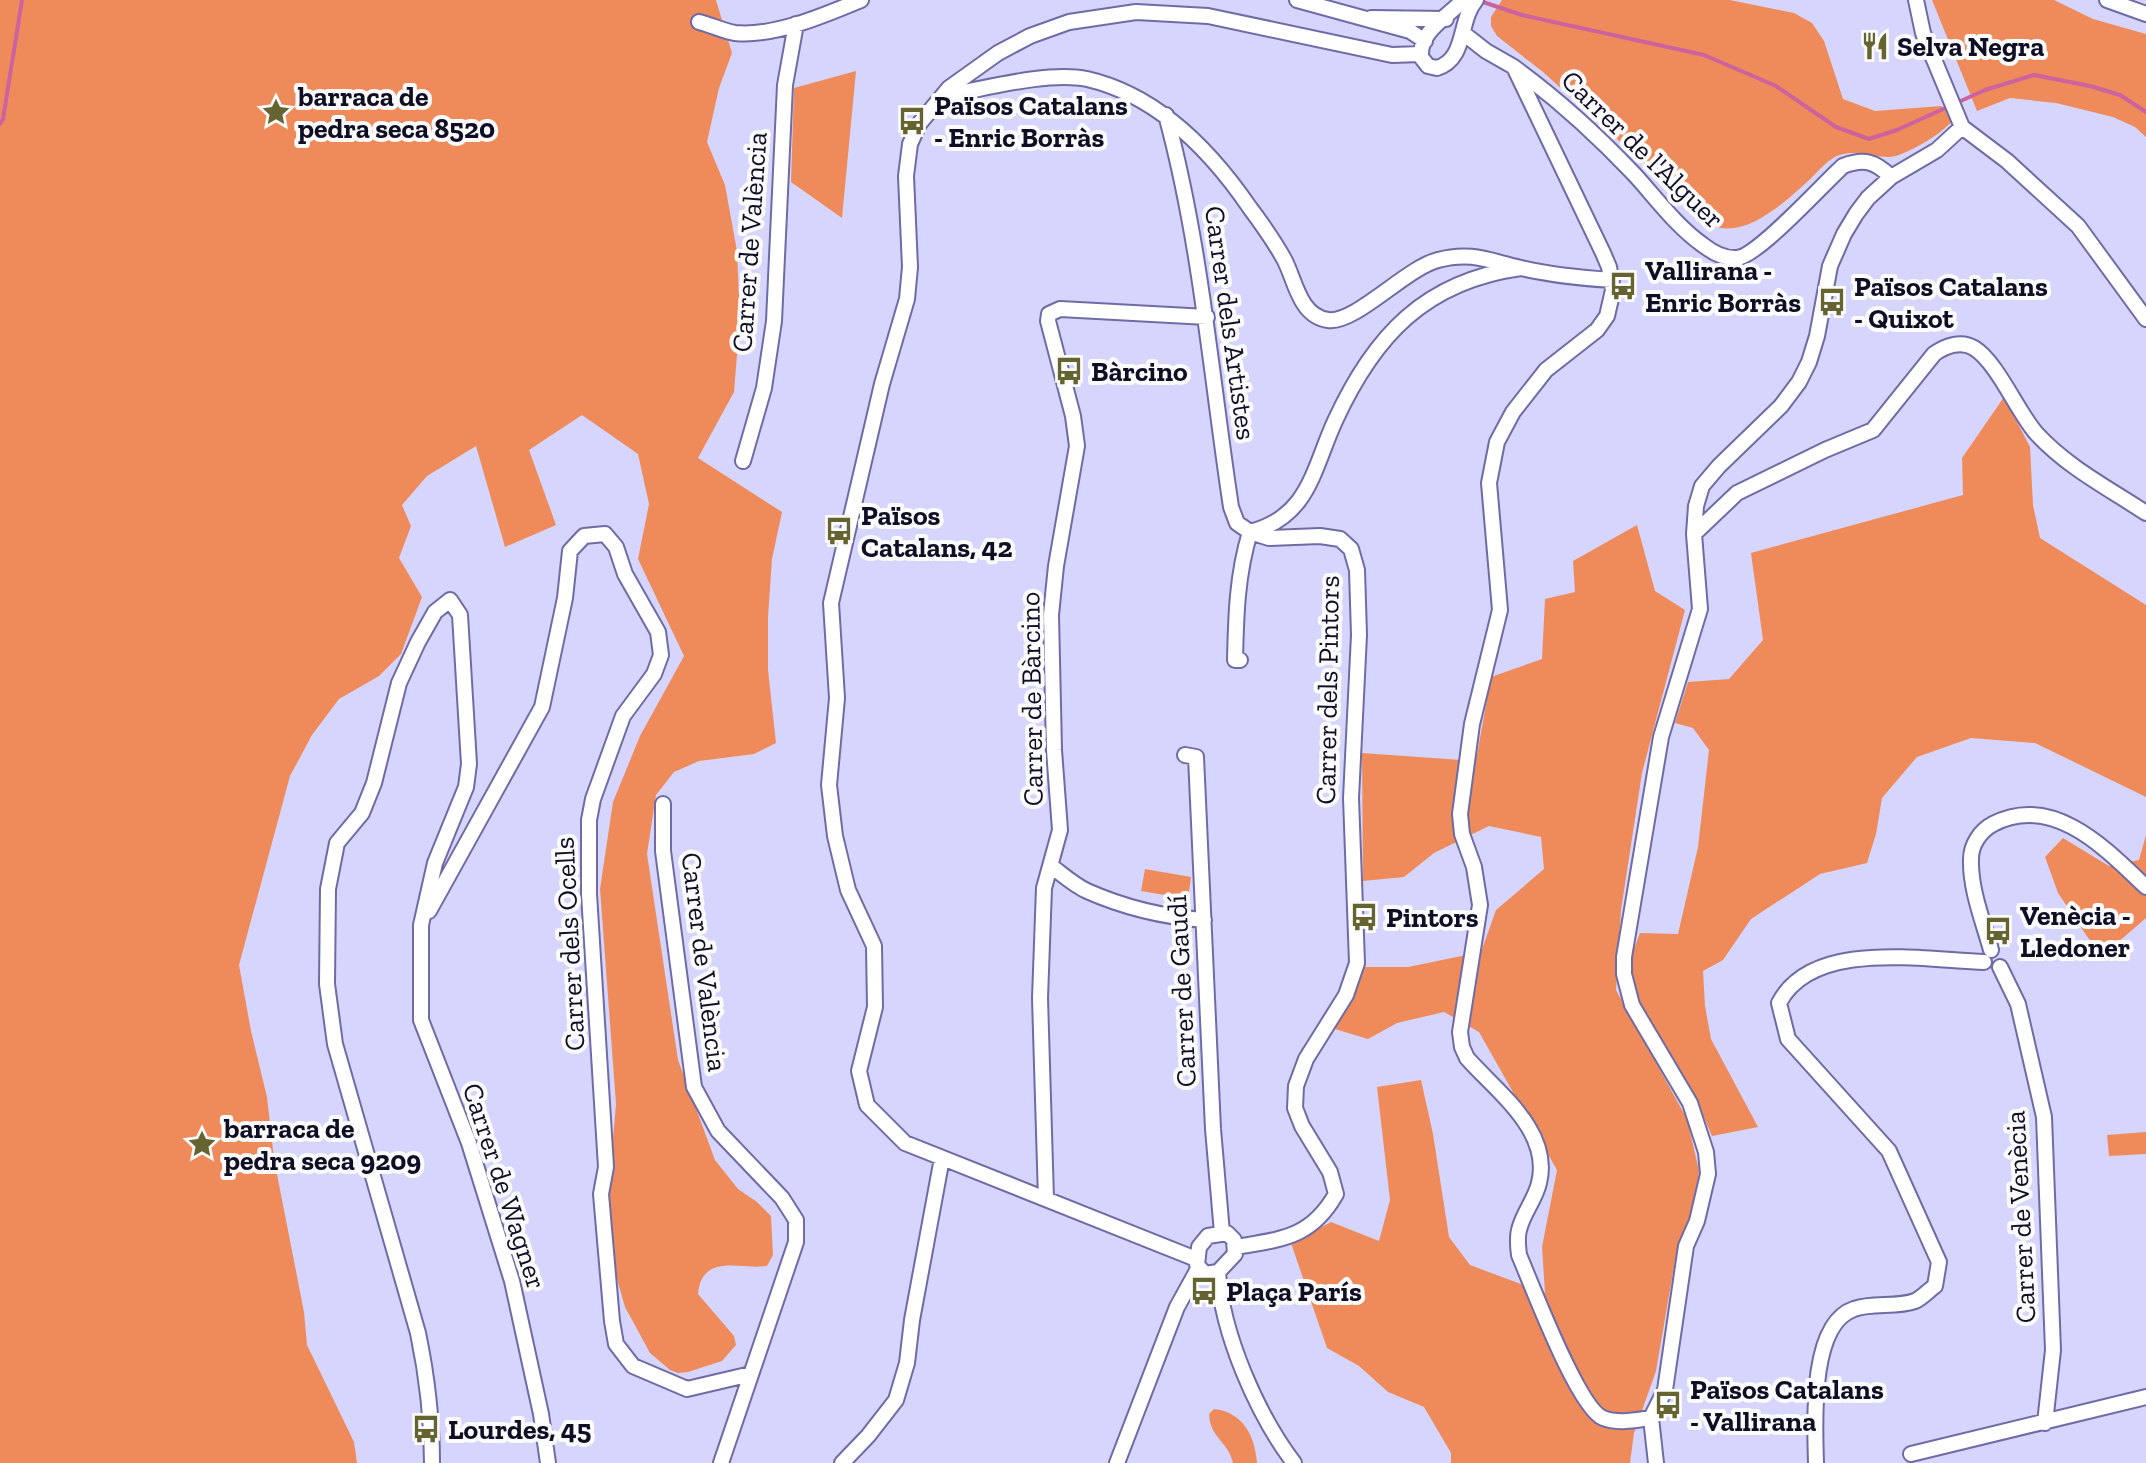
<svg xmlns="http://www.w3.org/2000/svg" width="2146" height="1463" font-family="'Zilla Slab',serif">
	<style>
		.green { fill: #ef8b5a }
		.lines { fill: none; stroke-linecap: round; stroke-linejoin: round }
		.stream { stroke: #cb639f; stroke-width: 4 }
		.minor-casing { stroke: #6f6ba5; stroke-width: 18 }
		.minor { stroke: #fff; stroke-width: 14 }
		.labels { text-anchor: middle; stroke-width: 8; stroke-linejoin: round; paint-order: stroke }
		.poi-label { font-size: 28px; font-weight: bold; fill: #100e24; stroke: #fbfbfb; text-anchor: start }
		.street-label { font-size: 28px; fill: #100e24; stroke: #fbfbfb }
	</style>
	<rect width="100%" height="100%" fill="#d6d5fd"/>
	<path class="green" d="M 0,0 L 716,0 L 732,53 L 719,88 L 707,142 L 725,185 L 737,251 L 740,318 L 734,392 L 698,458 L 782,512 L 772,559 L 768,617 L 768,670 L 776,743 L 754,754 L 699,761 L 674,772 L 656,795 L 647,854 L 678,1060 L 715,1160 L 738,1189 L 757,1202 L 771,1216 L 773,1255 L 767,1266 C 741,1270 702,1252 698,1294 L 734,1336 L 736,1345 L 722,1361 L 688,1372 L 678,1373 L 670,1370 L 650,1353 L 625,1307 L 619,1286 L 612,1260 L 608,1196 L 616,1104 L 600,889 L 613,802 L 640,736 L 684,656 L 638,559 L 649,504 L 638,454 L 582,415 L 529,450 L 556,525 L 505,547 L 476,446 L 427,476 L 402,505 L 411,526 L 399,558 L 422,597 L 401,654 L 379,676 L 339,699 L 312,735 L 290,776 L 239,965 L 251,1031 L 267,1097 L 274,1159 L 304,1312 L 307,1345 L 354,1442 L 357,1463 L 0,1463 Z
		M 1502,0 L 1730,0 L 1794,13 L 1812,23 L 1824,41 L 1843,99 L 1875,111 L 1941,106 L 1948,112 L 1952,121 C 1943,133 1904,157 1889,157 C 1871,157 1852,148 1835,157 C 1824,163 1816,174 1807,182 C 1784,203 1744,240 1712,225 L 1543,72 L 1497,36 L 1491,26 L 1491,17 Z
		M 1932,0 L 2054,0 L 2093,19 L 2146,34 L 2146,137 L 2135,127 L 2113,117 L 2056,103 L 2010,98 L 1977,111 Z
		M 856,71 L 842,218 L 791,182 L 794,88 Z
		M 2004,397 L 2030,447 L 2033,505 L 2040,538 L 2146,605 L 2146,797 L 2035,743 L 1971,738 L 1917,757 L 1882,798 L 1876,834 L 1867,863 L 1820,874 L 1751,919 L 1723,960 L 1703,971 L 1705,1006 L 1711,1039 L 1758,1127 L 1712,1136 L 1692,1090 L 1667,1051 L 1634,991 L 1632,954 L 1640,933 L 1678,934 L 1698,847 L 1709,750 L 1693,728 L 1675,723 L 1688,682 L 1729,679 L 1763,640 L 1751,553 L 1963,495 L 1962,458 Z
		M 1637,525 L 1655,591 L 1685,610 L 1642,773 L 1621,910 L 1616,990 L 1687,1119 L 1699,1171 L 1694,1205 L 1676,1255 L 1656,1371 L 1634,1433 L 1630,1463 L 1451,1463 L 1451,1453 L 1424,1407 L 1388,1392 L 1359,1366 L 1327,1348 L 1291,1243 L 1331,1222 L 1379,1241 L 1390,1200 L 1377,1087 L 1421,1080 L 1433,1134 L 1449,1237 L 1470,1265 L 1545,1293 L 1542,1247 L 1557,1170 L 1479,1032 L 1444,1012 L 1397,1023 L 1368,1039 L 1335,1029 L 1362,967 L 1408,967 L 1481,952 L 1496,910 L 1544,869 L 1541,837 L 1489,826 L 1434,853 L 1404,877 L 1363,881 L 1362,753 L 1461,760 L 1477,755 L 1491,677 L 1542,659 L 1545,599 L 1575,592 L 1573,561 Z
		M 2146,835 L 2146,918 L 2101,957 L 2058,893 L 2045,857 L 2063,838 L 2109,866 L 2139,860 Z
		M 1145,869 L 1191,877 L 1188,899 L 1141,891 Z
		M 2146,1132 L 2146,1154 L 2109,1156 L 2107,1135 Z
		M 1214,1409 C 1243,1412 1255,1436 1257,1463 L 1233,1463 C 1228,1441 1210,1438 1209,1414 Z"/>
	<g class="lines">
		<path class="stream" d="M 1483,2 L 1522,15 L 1704,55 L 1776,86 L 1836,127 L 1869,139 L 1897,130 L 1985,90 L 2034,75 L 2090,86 L 2120,95 L 2146,112
			M 0,124 L 3,119 L 22,0"/>
		<defs>
			<path id="minor" d="M 1297,0 L 1410,31 L 1425,41
				M 1463,0 C 1448,17 1419,31 1421,57 L 1428,66 L 1437,68 C 1467,59 1458,21 1476,0
				M 1916,0 L 1923,33 L 1962,127 L 2007,161 L 2078,226 L 2146,319
				M 2107,0 L 2146,14
				M 1371,18 L 1446,19
				M 699,22 C 711,25 723,31 735,33 C 774,37 825,15 861,0
				M 1463,33 L 1486,51 L 1514,67 L 1603,253 L 1609,267 L 1613,290 L 1607,316 L 1597,330 L 1546,370 L 1513,412 L 1497,442 L 1489,483 L 1500,610 L 1472,724 L 1460,814 L 1462,834 L 1474,867 L 1480,905 L 1460,1032 L 1462,1047 L 1467,1058 C 1497,1092 1552,1131 1539,1183 C 1535,1200 1523,1213 1519,1230 C 1517,1237 1518,1247 1519,1255 C 1532,1285 1578,1408 1603,1418 C 1618,1424 1636,1420 1651,1418
				M 1515,68 C 1559,100 1597,135 1634,174 C 1656,198 1677,227 1703,245 C 1712,252 1725,259 1737,258 C 1758,256 1823,184 1843,166 C 1864,158 1875,161 1891,177
				M 943,96 C 984,89 1047,71 1087,79 C 1157,95 1211,151 1250,208 C 1262,224 1274,241 1284,259 C 1295,279 1299,316 1328,320 C 1355,324 1406,268 1438,260 C 1472,251 1489,261 1521,268 C 1551,275 1581,278 1612,280
				M 1166,115 C 1201,244 1211,376 1231,507 L 1237,523 L 1250,532 C 1237,575 1236,615 1235,660 L 1240,660
				M 743,461 L 764,388 L 774,321 L 785,85 L 796,24
				M 1694,534 L 1737,493 L 1825,450 L 1873,430 L 1934,354 C 1945,346 1961,340 1974,348 C 1997,362 2017,411 2036,433 C 2067,467 2108,488 2146,513
				M 1185,755 L 1196,757 L 1213,1129 L 1222,1233
				M 663,804 L 663,851 L 694,1087 L 718,1131 L 782,1198 L 796,1220 L 796,1242 L 721,1463
				M 1051,866 C 1062,874 1074,885 1087,891 C 1123,907 1165,917 1204,920
				M 429,911 L 542,707 L 565,598 L 570,551 L 584,536 L 605,534 L 616,547 L 625,574 L 658,632 L 661,655 L 654,674 L 623,716 L 593,799 L 589,820 L 589,894 L 606,1167 L 601,1194 L 612,1321 L 616,1344 L 633,1366 L 687,1389 L 751,1374
				M 1991,950 C 1983,921 1970,889 1971,859 C 1971,845 1980,831 1993,824 C 2053,793 2105,848 2146,887
				M 2000,967 L 2018,1004 L 2044,1117 L 2053,1350 L 2045,1423
				M 1046,1199 L 1040,998 L 1044,888 L 1060,830 L 1054,750 L 1051,615 L 1056,566 L 1077,446 L 1073,416 L 1048,321 L 1049,314 L 1060,309 L 1207,317
				M 1227,1233 L 1234,1240 L 1235,1254 L 1218,1272 L 1205,1274 L 1197,1265 L 1199,1247 L 1208,1236 Z
				M 1236,1247 C 1282,1239 1311,1238 1336,1194 L 1330,1172 L 1302,1126 L 1295,1108 L 1296,1086 L 1306,1059 L 1346,995 L 1357,963 L 1351,798 L 1359,635 L 1357,570 L 1351,549 L 1340,539 L 1320,536 L 1269,538 L 1250,532 C 1309,517 1313,469 1335,421 C 1374,336 1425,281 1521,268
				M 1196,1259 L 905,1143 L 867,1105 L 859,1071 L 875,1007 L 874,946 L 848,890 L 835,836 L 829,785 L 837,698 L 831,603 L 882,384 L 907,299 L 910,267 L 906,176 L 910,144 L 919,124 L 949,88 L 998,53 L 1030,36 L 1069,22 L 1136,12 L 1208,16 L 1392,55 L 1421,54
				M 1218,1272 C 1222,1334 1257,1414 1294,1463
				M 1911,1454 L 2146,1397
				M 432,1463 C 432,1419 427,1376 418,1333 L 335,1044 L 327,984 L 328,889 L 337,843 L 362,813 L 374,783 L 399,683 L 418,642 L 435,612 L 450,600 L 460,615 L 469,764 L 466,787 L 435,863 L 421,925 L 421,1020 L 469,1143 L 512,1281 L 541,1414 L 548,1463
				M 842,1463 L 868,1436 L 896,1400 L 907,1363 L 912,1320 L 942,1158
				M 1117,1463 L 1177,1307 L 1198,1269
				M 1656,1463 L 1651,1418 L 1665,1390 L 1686,1246 L 1697,1221 L 1708,1174 L 1706,1152 L 1690,1103 L 1632,1005 L 1624,974 L 1624,957 L 1661,737 L 1700,609 L 1694,534 L 1696,506 L 1702,486 L 1719,466 L 1781,406 L 1799,382 L 1809,362 L 1817,336 L 1830,266 L 1844,234 L 1856,214 L 1868,198 L 1891,177 L 1937,150 L 1962,127
				M 1816,1463 C 1815,1424 1809,1324 1854,1309 C 1873,1302 1896,1308 1915,1301 C 1922,1298 1929,1290 1935,1286 L 1939,1262 L 1889,1151 L 1788,1039 L 1779,1003 C 1812,939 1924,960 1984,962"/>
		</defs>
		<use href="#minor" class="minor-casing"/>
		<use href="#minor" class="minor"/>
	</g>
	<defs>
		<symbol id="restaurant-bare" viewBox="-9 -9 18 18"><path d="M-5-6h1v4h1v-4h1v4h1v-4h1v5L-1.5 .5V6h-2V.5L-5-1ZM5-6V6H3V1.5H1.5Q1.5-4 5-6Z" fill="#656330" stroke="#fbfbfb" stroke-width="2.5" paint-order="stroke"/></symbol>
		<symbol id="sight-bare" viewBox="-9 -9 18 18"><path d="M0-6L1.8-2.2L6-1.7L2.9 1.2L3.7 5.4L0 3.3L-3.7 5.4L-2.9 1.2L-6-1.7L-1.8-2.2Z" fill="#656330" stroke="#fbfbfb" stroke-width="2.5" paint-order="stroke"/></symbol>
		<symbol id="bus-bare" viewBox="-9 -9 18 18"><path d="M-5-6H5V4H4V6H2V4H-2V6H-4V4H-5ZM-3.5-4V0h7V-4ZM-3.5 1.2v1.5H-2V1.2ZM2 1.2v1.5H3.5V1.2Z" fill="#656330" stroke="#fbfbfb" stroke-width="2.5" paint-order="stroke"/></symbol>
	</defs>
	<g fill-rule="evenodd">
		<use href="#restaurant-bare" x="1855" y="26" width="40" height="40"/>
		<use href="#sight-bare" x="256" y="92" width="40" height="40"/>
		<use href="#bus-bare" x="892" y="101" width="40" height="40"/>
		<use href="#bus-bare" x="1603" y="266" width="40" height="40"/>
		<use href="#bus-bare" x="1812" y="282" width="40" height="40"/>
		<use href="#bus-bare" x="1049" y="351" width="40" height="40"/>
		<use href="#bus-bare" x="819" y="511" width="40" height="40"/>
		<use href="#bus-bare" x="1344" y="897" width="40" height="40"/>
		<use href="#bus-bare" x="1978" y="911" width="40" height="40"/>
		<use href="#sight-bare" x="182" y="1124" width="40" height="40"/>
		<use href="#bus-bare" x="1184" y="1271" width="40" height="40"/>
		<use href="#bus-bare" x="1648" y="1385" width="40" height="40"/>
		<use href="#bus-bare" x="406" y="1409" width="40" height="40"/>
	</g>
	<g class="labels">
		<g class="poi-label">
			<text x="1897" y="56">Selva Negra</text>
			<text x="298" y="106">barraca de<tspan x="298" dy="32">pedra seca 8520</tspan></text>
			<text x="934" y="115">Països Catalans<tspan x="934" dy="32">- Enric Borràs</tspan></text>
			<text x="1645" y="280">Vallirana -<tspan x="1645" dy="32">Enric Borràs</tspan></text>
			<text x="1854" y="296">Països Catalans<tspan x="1854" dy="32">- Quixot</tspan></text>
			<text x="1091" y="381">Bàrcino</text>
			<text x="861" y="525">Països<tspan x="861" dy="32">Catalans, 42</tspan></text>
			<text x="2020" y="925">Venècia -<tspan x="2020" dy="32">Lledoner</tspan></text>
			<text x="1386" y="927">Pintors</text>
			<text x="224" y="1138">barraca de<tspan x="224" dy="32">pedra seca 9209</tspan></text>
			<text x="1226" y="1301">Plaça París</text>
			<text x="1690" y="1399">Països Catalans<tspan x="1690" dy="32">- Vallirana</tspan></text>
			<text x="448" y="1439">Lourdes, 45</text>
		</g>
		<g class="street-label">
			<text transform="translate(1643 149) rotate(44)" y="10">Carrer de l'Alguer</text>
			<text transform="translate(749 242) rotate(-86)" y="10">Carrer de València</text>
			<text transform="translate(1231 323) rotate(82)" y="10">Carrer dels Artistes</text>
			<text transform="translate(1327 690) rotate(-89)" y="10">Carrer dels Pintors</text>
			<text transform="translate(1031 699) rotate(-91)" y="10">Carrer de Bàrcino</text>
			<text transform="translate(569 944) rotate(-93)" y="10">Carrer dels Ocells</text>
			<text transform="translate(705 962) rotate(83)" y="10">Carrer de València</text>
			<text transform="translate(1181 991) rotate(-93)" y="10">Carrer de Gaudí</text>
			<text transform="translate(505 1186) rotate(72)" y="10">Carrer de Wagner</text>
			<text transform="translate(2020 1217) rotate(-93)" y="10">Carrer de Venècia</text>
		</g>
	</g>
</svg>
